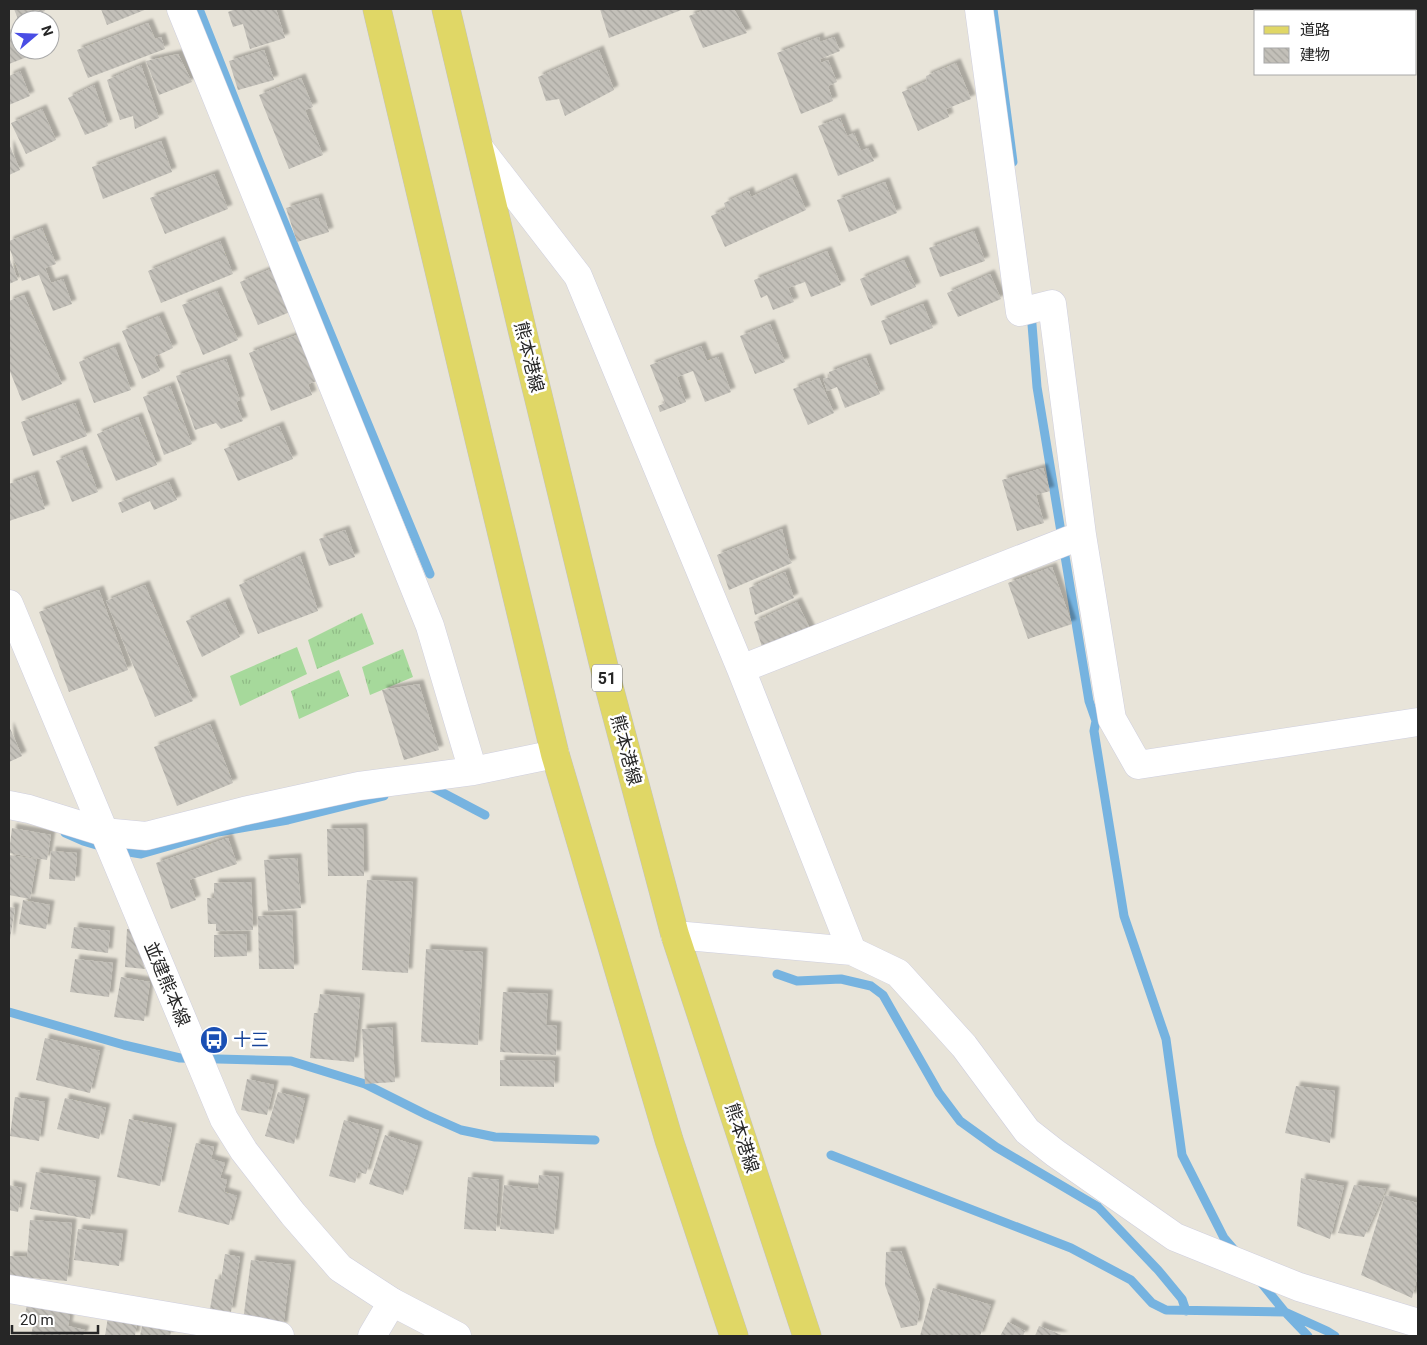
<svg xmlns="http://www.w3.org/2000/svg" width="1427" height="1345" font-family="Roboto,'Noto Sans JP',sans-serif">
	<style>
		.grass { fill: url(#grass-tufts) }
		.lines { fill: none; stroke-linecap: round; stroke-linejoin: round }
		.stream { stroke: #76b3e0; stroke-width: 9 }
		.building { fill: url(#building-back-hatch); filter: url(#shadow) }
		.minor-casing { stroke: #cfcfde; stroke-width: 29 }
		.secondary-casing { stroke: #cfcfde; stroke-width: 29 }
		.primary-casing { stroke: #c2c2c2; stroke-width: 29 }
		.minor { stroke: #fff; stroke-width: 28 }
		.secondary { stroke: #fff; stroke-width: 28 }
		.primary { stroke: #e0d766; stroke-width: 28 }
		.labels { text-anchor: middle; stroke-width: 5; stroke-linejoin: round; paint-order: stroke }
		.shield { fill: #fff; stroke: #676767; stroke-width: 1 }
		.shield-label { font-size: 16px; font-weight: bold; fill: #262626 }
		.street-label { font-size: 18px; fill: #262626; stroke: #fff }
		.transit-label { font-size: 18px; fill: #164399; stroke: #fff; text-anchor: start }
	</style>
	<defs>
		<pattern id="grass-tufts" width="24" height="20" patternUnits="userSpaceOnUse" patternTransform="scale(1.25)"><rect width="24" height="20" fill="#a6d99b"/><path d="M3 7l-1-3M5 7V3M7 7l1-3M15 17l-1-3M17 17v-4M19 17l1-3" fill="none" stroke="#8fba85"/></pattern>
		<pattern id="building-back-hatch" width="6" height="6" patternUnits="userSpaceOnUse" patternTransform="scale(1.25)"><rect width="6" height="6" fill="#c3c0b9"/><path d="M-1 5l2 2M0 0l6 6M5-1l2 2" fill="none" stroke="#a7a59f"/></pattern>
		<filter id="shadow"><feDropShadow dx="4.5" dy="-4.5" stdDeviation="1" flood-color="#0004"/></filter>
	</defs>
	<rect width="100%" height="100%" fill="#e8e4d9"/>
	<path class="grass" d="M 362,613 L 374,644 L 317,669 L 308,640 Z
		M 297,647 L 307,674 L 240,706 L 230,676 Z
		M 403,649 L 413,677 L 370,695 L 362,667 Z
		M 339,670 L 349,696 L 299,719 L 291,691 Z"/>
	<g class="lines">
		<path class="stream" d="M 199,9 L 259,161 L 430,574
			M 993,9 L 1013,162
			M 1031,312 L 1037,387 L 1089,701 L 1096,721 L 1094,731 L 1124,916 L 1166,1039 L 1182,1155 L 1224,1238 L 1236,1252
			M 428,785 L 485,815
			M 65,833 L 83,841 L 110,849 L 141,854 L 218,832 L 288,820 L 384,796
			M 777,974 L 797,981 L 841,979 L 871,986 L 883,995 L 939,1093 L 960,1121 L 996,1147 L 1098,1207 L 1158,1270 L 1182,1299 L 1186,1311
			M 9,1012 L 124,1045 L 180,1058 L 291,1061 L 365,1084 L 427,1115 L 461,1130 L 495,1137 L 595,1140
			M 831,1155 L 1071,1248 L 1131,1280 L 1152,1303 L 1166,1310 L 1285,1312 L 1327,1331 L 1335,1336
			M 1259,1280 L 1285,1312 L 1308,1336"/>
	</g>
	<path class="building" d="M 14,9 L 44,9 L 45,11 L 24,20 L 20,20 L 20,24 Z
		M 101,9 L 147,9 L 107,25 Z
		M 236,9 L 276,9 L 285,38 L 250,49 L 243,24 L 233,27 L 228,12 Z
		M 600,9 L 684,9 L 609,38 Z
		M 707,9 L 734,9 L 747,33 L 703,48 L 689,16 Z
		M 148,23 L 155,39 L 161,37 L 165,49 L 88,78 L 77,50 Z
		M 20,25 L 20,50 L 30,50 L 32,55 L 9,64 L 9,30 Z
		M 819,37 L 820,42 L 834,37 L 840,51 L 820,59 L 821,63 L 828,60 L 837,82 L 828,86 L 833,101 L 801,114 L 777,53 Z
		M 264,50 L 274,80 L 238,90 L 229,61 Z
		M 599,50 L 614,90 L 565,116 L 559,99 L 546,101 L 538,77 Z
		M 178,54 L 192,82 L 159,95 L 146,61 Z
		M 956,63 L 971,99 L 946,109 L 949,117 L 918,131 L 902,92 L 927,81 L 926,76 Z
		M 141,65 L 159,118 L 135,129 L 133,116 L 120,120 L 107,80 Z
		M 20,71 L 30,96 L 9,105 L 9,76 Z
		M 301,78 L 313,107 L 305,110 L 323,155 L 289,169 L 259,95 Z
		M 94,85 L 108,126 L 85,135 L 68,98 Z
		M 42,109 L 56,140 L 26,154 L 11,123 Z
		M 840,118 L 847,136 L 854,133 L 861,151 L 868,148 L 874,161 L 838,176 L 818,126 Z
		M 161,141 L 172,172 L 103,199 L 92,167 Z
		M 9,144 L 20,170 L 9,175 Z
		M 214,174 L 228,209 L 165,234 L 150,198 Z
		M 792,178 L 806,210 L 725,247 L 711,216 L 726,209 L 724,203 L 749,191 L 751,197 Z
		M 885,182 L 897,213 L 849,232 L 837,200 Z
		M 318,198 L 329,232 L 297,242 L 286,208 Z
		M 42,228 L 56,264 L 45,268 L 51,283 L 63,279 L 72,304 L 53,311 L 39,275 L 22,281 L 9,247 L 9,241 Z
		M 974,231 L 985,261 L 940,277 L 929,248 Z
		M 220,241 L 233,274 L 161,303 L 148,271 Z
		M 827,251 L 841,285 L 811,297 L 805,282 L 788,288 L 794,302 L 773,310 L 767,295 L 761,298 L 754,280 Z
		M 9,257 L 18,280 L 9,284 Z
		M 904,260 L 916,287 L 871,306 L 860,279 Z
		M 273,268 L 290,312 L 258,325 L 240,282 Z
		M 990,274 L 1001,299 L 958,317 L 947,293 Z
		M 217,291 L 238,340 L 203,355 L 182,305 Z
		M 24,295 L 62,384 L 22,401 L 9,369 L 9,301 Z
		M 923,304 L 933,328 L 890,345 L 881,321 Z
		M 159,316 L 173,348 L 154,357 L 160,371 L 142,379 L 122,331 Z
		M 770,324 L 785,362 L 755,374 L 740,336 Z
		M 302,333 L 320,380 L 308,384 L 312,395 L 271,411 L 249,353 Z
		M 701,346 L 707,361 L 718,357 L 731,392 L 705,402 L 693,371 L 677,377 L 686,402 L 660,412 L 658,406 L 665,403 L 650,365 Z
		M 115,347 L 131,390 L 94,403 L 79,362 Z
		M 866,358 L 880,394 L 845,408 L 837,387 L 827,391 L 823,379 L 830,377 L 829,372 Z
		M 226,359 L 240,400 L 236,402 L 243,421 L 221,429 L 216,423 L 195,430 L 176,376 Z
		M 819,378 L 834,413 L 808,425 L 793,389 Z
		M 170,386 L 192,444 L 164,455 L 143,397 Z
		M 75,403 L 87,436 L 33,456 L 21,422 Z
		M 138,417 L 157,465 L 116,481 L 97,434 Z
		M 279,426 L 293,459 L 238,481 L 224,449 Z
		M 82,450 L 98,492 L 72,502 L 56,461 Z
		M 1043,468 L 1050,491 L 1036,495 L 1044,523 L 1017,531 L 1002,480 Z
		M 34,475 L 45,509 L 9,521 L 9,484 Z
		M 169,482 L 177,500 L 154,510 L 150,501 L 122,513 L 118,503 Z
		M 782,529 L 789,558 L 792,563 L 729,590 L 717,555 Z
		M 345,530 L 355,557 L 329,566 L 319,539 Z
		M 300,556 L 318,611 L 258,634 L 239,585 Z
		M 1052,567 L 1072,624 L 1028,639 L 1008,583 Z
		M 785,572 L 794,598 L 755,615 L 749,588 Z
		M 145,585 L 193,701 L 155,717 L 106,601 Z
		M 99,590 L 128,670 L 69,692 L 39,612 Z
		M 225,602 L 240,637 L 202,657 L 186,621 Z
		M 797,602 L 812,633 L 764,653 L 754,622 Z
		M 419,684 L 439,750 L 404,760 L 382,690 Z
		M 210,724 L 233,783 L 177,806 L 154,747 Z
		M 9,726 L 22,756 L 9,762 Z
		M 12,828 L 51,835 L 47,860 L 9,853 Z
		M 363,828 L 364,876 L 328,876 L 327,829 Z
		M 228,838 L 237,864 L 189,880 L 196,900 L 171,909 L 156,863 Z
		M 51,851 L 77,853 L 75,881 L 49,879 Z
		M 9,855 L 37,859 L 30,899 L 9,895 Z
		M 297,858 L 301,908 L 268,911 L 264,860 Z
		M 367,880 L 413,882 L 408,973 L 362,970 Z
		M 251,882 L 253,930 L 216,931 L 216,924 L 208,924 L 207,898 L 214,898 L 214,883 Z
		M 23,900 L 50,905 L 46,929 L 19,924 Z
		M 9,907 L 15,908 L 10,939 L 9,939 Z
		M 292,915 L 294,969 L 259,969 L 258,916 Z
		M 74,927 L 110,931 L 108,953 L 71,948 Z
		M 127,929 L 131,929 L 145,969 L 125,967 Z
		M 246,934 L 247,956 L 214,957 L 214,935 Z
		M 426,949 L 483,952 L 478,1045 L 421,1042 Z
		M 75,959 L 113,963 L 109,997 L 70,992 Z
		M 121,977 L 150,982 L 144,1021 L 114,1017 Z
		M 503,992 L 548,994 L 546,1025 L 557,1026 L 556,1055 L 500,1052 Z
		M 320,994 L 360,998 L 354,1062 L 310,1058 L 314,1013 L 318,1013 Z
		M 392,1027 L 395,1082 L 365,1084 L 362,1029 Z
		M 45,1038 L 100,1051 L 90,1093 L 36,1080 Z
		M 500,1060 L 555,1061 L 554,1087 L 500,1086 Z
		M 247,1079 L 274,1085 L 267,1115 L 241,1110 Z
		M 1296,1086 L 1335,1091 L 1330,1143 L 1285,1133 Z
		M 278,1092 L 305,1099 L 294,1144 L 265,1136 Z
		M 15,1097 L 45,1102 L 39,1141 L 10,1136 Z
		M 65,1098 L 106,1108 L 99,1139 L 57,1129 Z
		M 129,1119 L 172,1128 L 160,1186 L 117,1177 Z
		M 344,1120 L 379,1130 L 366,1174 L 358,1172 L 355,1183 L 329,1176 Z
		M 385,1135 L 418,1146 L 403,1195 L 369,1184 Z
		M 196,1143 L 214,1147 L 211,1159 L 225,1163 L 220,1178 L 227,1180 L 224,1192 L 237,1196 L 229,1225 L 178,1212 Z
		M 36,1172 L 96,1181 L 90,1219 L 30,1209 Z
		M 539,1175 L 559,1177 L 554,1234 L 500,1229 L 504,1185 L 538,1189 Z
		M 468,1177 L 499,1180 L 496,1231 L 464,1229 Z
		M 1301,1178 L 1344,1186 L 1330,1239 L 1297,1226 Z
		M 9,1185 L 22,1188 L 18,1212 L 9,1210 Z
		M 1354,1185 L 1386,1189 L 1364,1237 L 1338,1233 Z
		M 1385,1195 L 1418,1203 L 1418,1274 L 1412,1298 L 1361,1275 Z
		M 30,1220 L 72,1223 L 67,1281 L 9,1276 L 9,1256 L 27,1257 Z
		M 78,1229 L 123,1234 L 119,1266 L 74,1260 Z
		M 901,1251 L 920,1304 L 917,1325 L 901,1328 L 885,1285 L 886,1252 Z
		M 225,1254 L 240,1257 L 231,1312 L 210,1309 L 215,1279 L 221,1280 Z
		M 251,1260 L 291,1265 L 283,1327 L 243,1321 Z
		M 933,1288 L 991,1305 L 980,1336 L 920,1336 Z
		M 27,1305 L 70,1314 L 68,1326 L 85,1330 L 83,1336 L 31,1336 L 33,1326 L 23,1324 Z
		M 108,1317 L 137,1321 L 135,1336 L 105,1336 Z
		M 1008,1322 L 1025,1331 L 1023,1336 L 1000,1336 Z
		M 142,1326 L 171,1331 L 170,1336 L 140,1336 Z
		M 1039,1326 L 1064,1336 L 1035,1336 Z"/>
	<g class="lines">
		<defs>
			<path id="minor" d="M 181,9 L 430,626 L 473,771
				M 979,9 L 1020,312 L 1052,304 L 1082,535 L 1112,719 L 1138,765 L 1418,722
				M 480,149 L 578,276 L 741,669 L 852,951
				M 741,669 L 1082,535
				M 9,805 L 29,809 L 103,832 L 146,836 L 244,811 L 359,786 L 473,771 L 555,754
				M 675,935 L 852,951 L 898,973 L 964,1046 L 1027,1131 L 1055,1153 L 1175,1237 L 1299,1287 L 1418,1323
				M 9,1289 L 256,1331 L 280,1336
				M 372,1336 L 392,1302"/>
			<path id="secondary" d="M 9,604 L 224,1119 L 244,1151 L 293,1214 L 340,1268 L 392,1302 L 457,1336"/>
			<path id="primary" d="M 377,9 L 480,443 L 555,754 L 669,1140 L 734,1336
				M 446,9 L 526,346 L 608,683 L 675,935 L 807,1336"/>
		</defs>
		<use href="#minor" class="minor-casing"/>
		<use href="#secondary" class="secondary-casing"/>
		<use href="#primary" class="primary-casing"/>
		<use href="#minor" class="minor"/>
		<use href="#secondary" class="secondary"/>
		<use href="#primary" class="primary"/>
	</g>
	<defs>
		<symbol id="bus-disc" viewBox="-11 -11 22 22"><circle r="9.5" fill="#1a4fb4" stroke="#fff"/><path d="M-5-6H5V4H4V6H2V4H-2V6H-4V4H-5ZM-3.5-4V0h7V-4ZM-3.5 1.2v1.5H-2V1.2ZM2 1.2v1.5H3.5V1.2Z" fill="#fff"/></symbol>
	</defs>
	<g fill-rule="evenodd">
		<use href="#bus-disc" x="198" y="1024" width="32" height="32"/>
	</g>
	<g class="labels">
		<rect class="shield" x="592" y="664.5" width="30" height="27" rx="4"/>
		<g class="shield-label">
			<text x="607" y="684">51</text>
		</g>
		<g class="street-label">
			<text transform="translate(529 357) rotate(76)" y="6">熊本港線</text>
			<text transform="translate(626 750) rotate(75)" y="6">熊本港線</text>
			<text transform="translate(167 984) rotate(67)" y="6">並建熊本線</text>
			<text transform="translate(742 1138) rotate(72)" y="6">熊本港線</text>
		</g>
		<g class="transit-label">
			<text x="233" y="1046">十三</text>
		</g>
	</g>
	<rect width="1427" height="1345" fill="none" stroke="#262626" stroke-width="20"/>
	<rect x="1254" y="10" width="162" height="65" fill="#ffffff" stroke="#a8a8a8"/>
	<rect x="1264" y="26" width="25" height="8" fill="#e0d766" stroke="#a8a8a8"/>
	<text x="1300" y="35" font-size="15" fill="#262626">道路</text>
	<rect x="1264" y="48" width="25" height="15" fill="url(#building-back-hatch)" stroke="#a8a8a8"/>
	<text x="1300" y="60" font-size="15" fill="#262626">建物</text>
	<g transform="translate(35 35) rotate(71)"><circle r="24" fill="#ffffff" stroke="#a8a8a8"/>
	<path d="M0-4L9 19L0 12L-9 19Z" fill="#494de5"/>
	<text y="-8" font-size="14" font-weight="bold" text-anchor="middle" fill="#262626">N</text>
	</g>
	<path d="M12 1325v8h86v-8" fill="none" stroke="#262626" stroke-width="2.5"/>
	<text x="20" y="1325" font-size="15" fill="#262626" stroke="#ffffff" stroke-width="4" paint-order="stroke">20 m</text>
</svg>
